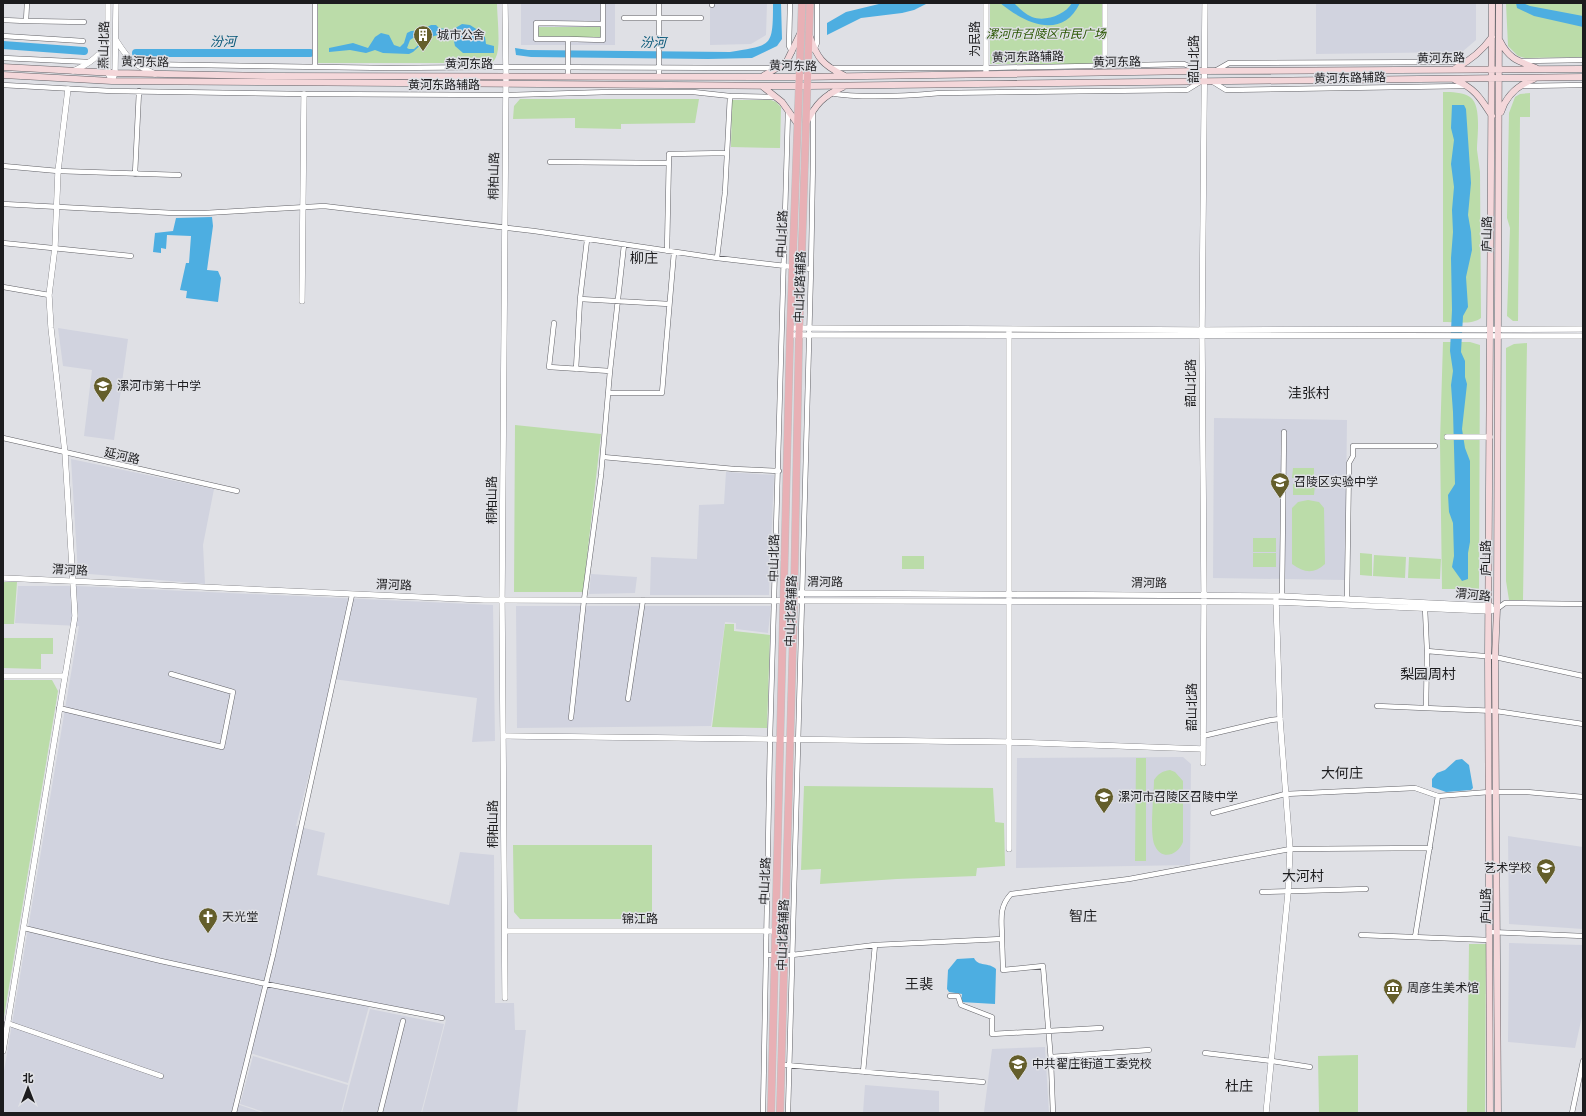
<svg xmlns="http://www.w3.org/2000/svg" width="1586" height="1116" font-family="Spectral,'Noto Sans SC',serif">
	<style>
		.built { fill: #d1d3df }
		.green { fill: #bbdca9 }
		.water { fill: #4daee1; fill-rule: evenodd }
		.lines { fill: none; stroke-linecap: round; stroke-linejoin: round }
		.river { stroke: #4daee1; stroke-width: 8 }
		.minor-casing { stroke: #626267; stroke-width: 5.5 }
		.tertiary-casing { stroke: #626267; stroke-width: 6 }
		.secondary-casing { stroke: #626267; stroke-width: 7 }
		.primary-casing { stroke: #bfbfc0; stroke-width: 8 }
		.minor { stroke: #fff; stroke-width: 4.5 }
		.tertiary { stroke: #fff; stroke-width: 5.5 }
		.secondary { stroke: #f4d7da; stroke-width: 6 }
		.primary { stroke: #e8b0b5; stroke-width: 7 }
		.labels { text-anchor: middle; stroke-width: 3; stroke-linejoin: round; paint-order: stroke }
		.park-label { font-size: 12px; font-style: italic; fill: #295500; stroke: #dfe0e5 }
		.poi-label { font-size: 12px; fill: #1c1c1e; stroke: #dfe0e5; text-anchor: start }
		.street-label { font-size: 12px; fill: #1c1c1e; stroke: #dfe0e5 }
		.water-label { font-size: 13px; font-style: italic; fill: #055677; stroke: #dfe0e5 }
		.quarter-label { font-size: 14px; fill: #1c1c1e; stroke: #dfe0e5 }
	</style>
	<rect width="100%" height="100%" fill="#dfe0e5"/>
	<path class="built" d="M 521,3 L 615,3 L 615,45 L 521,45 Z
		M 710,3 L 767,3 L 766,35 L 751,44 L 710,45 Z
		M 1316,3 L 1476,3 L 1476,40 L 1462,52 L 1316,54 Z
		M 58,328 L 128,339 L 114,440 L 84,436 L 92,370 L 63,366 Z
		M 1214,418 L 1347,420 L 1345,580 L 1213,578 Z
		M 71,459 L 214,489 L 203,545 L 205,584 L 78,573 Z
		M 726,472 L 774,475 L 769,595 L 650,595 L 651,557 L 697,559 L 699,505 L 724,504 Z
		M 591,574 L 637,577 L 635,593 L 589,594 Z
		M 18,586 L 77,586 L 493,605 L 495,741 L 472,742 L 477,698 L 333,679 L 296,826 L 325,833 L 317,875 L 449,905 L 460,852 L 494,855 L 495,1003 L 514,1003 L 515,1030 L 526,1030 L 517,1113 L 422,1113 L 446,1020 L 369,1006 L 348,1083 L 247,1052 L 234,1103 L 263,1113 L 3,1113 L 3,1077 L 79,626 L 15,623 Z
		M 516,606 L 771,606 L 768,633 L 736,629 L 736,623 L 725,622 L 711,726 L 517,728 Z
		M 1183,757 L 1191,764 L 1190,865 L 1016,868 L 1017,758 Z
		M 1508,836 L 1583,847 L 1583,929 L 1509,924 Z
		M 1509,943 L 1583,945 L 1583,1012 L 1575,1048 L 1508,1042 Z
		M 370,1009 L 444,1024 L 421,1113 L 342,1113 Z
		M 1045,1047 L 1049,1113 L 984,1112 L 992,1049 Z
		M 253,1056 L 348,1085 L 341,1113 L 267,1113 L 240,1104 Z
		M 865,1085 L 939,1091 L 939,1112 L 952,1113 L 863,1113 Z"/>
	<path class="green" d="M 318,3 L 497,3 C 497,16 501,46 496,57 C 495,60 493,62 490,63 L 318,63 Z
		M 990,3 L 1102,3 L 1102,64 L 990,64 Z
		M 1506,3 L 1583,3 L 1583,57 L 1525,58 L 1518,56 L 1508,46 Z
		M 538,27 L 602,27 L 602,37 L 538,37 Z
		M 1443,92 C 1452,92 1462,92 1470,97 C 1482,105 1477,137 1477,150 C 1478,157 1479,165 1480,172 L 1481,318 C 1473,325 1454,322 1443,322 Z
		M 1530,93 L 1530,117 L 1520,117 L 1518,321 L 1513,321 L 1507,316 L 1510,228 L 1507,218 L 1509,113 L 1515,97 L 1520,94 Z
		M 520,99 L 699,99 L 695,123 L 621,124 L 621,129 L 575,128 L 575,118 L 513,119 L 514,106 Z
		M 732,100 L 771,100 L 776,102 L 781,107 L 780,148 L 731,147 Z
		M 1443,342 L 1470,342 L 1480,345 L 1479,589 L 1442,589 L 1440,441 Z
		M 1527,343 L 1523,600 L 1509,600 L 1506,581 L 1506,348 L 1514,344 Z
		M 515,425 L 601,434 L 583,592 L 514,592 Z
		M 1293,468 L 1314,468 L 1314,478 L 1292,478 Z
		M 1293,484 L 1315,485 L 1314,495 L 1293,495 Z
		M 1308,500 L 1319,502 L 1324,508 L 1325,564 C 1314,574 1304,573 1292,564 L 1292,508 L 1298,502 Z
		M 1253,538 L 1276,538 L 1276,552 L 1253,552 Z
		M 1253,553 L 1276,553 L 1276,567 L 1253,567 Z
		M 1360,553 L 1372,554 L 1372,576 L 1360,575 Z
		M 1374,555 L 1406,557 L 1405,578 L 1373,576 Z
		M 902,556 L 924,556 L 924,569 L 902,569 Z
		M 1409,557 L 1441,559 L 1440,579 L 1408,578 Z
		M 3,582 L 17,582 L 14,624 L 3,624 Z
		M 725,624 L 734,624 L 734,631 L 770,635 L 767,728 L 712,727 Z
		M 3,638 L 53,638 L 53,654 L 41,654 L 41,669 L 3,668 Z
		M 3,680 L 52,680 L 58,691 L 3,1023 Z
		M 1136,758 L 1146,758 L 1146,861 L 1135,861 Z
		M 1170,770 L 1175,772 L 1183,781 L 1183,842 C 1178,855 1162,861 1155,846 C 1149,835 1154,795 1154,780 C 1158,774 1162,771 1170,770 Z
		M 804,786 L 993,788 L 995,822 L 1004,823 L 1005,866 L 977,868 L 976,876 L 897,879 L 820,884 L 821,869 L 801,870 Z
		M 513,845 L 652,845 L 652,919 L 520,919 L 514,912 Z
		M 1469,944 L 1486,944 L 1485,1113 L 1467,1113 Z
		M 1358,1055 L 1358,1113 L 1319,1113 L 1318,1056 Z"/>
	<path class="water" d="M 773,3 L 781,3 L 782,39 L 777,46 L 752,58 L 708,59 L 531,57 L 516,55 L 515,48 L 528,50 L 730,52 C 772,45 773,48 773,3 Z
		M 883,3 L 928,3 L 914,10 L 902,13 L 861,18 L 827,35 L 827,23 L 846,12 Z
		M 1000,3 L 1014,3 C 1019,8 1025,14 1032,17 C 1045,22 1065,15 1072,3 L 1080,3 C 1062,41 1024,23 1000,3 Z
		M 1516,3 L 1523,3 L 1530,6 L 1583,16 L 1583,27 L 1534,16 L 1517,8 Z
		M 462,24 L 470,25 L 481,32 L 481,35 L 485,37 L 486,44 L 494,46 L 494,53 L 463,53 L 455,46 L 453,37 L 450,35 L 441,34 L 431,37 L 424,42 L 413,52 L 409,54 L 383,53 L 375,50 L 366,53 L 350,50 L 329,52 L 329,48 L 353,43 L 368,48 L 375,37 L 381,33 L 389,35 L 394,45 L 400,47 L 404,43 L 407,33 L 411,31 L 422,30 L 431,25 L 436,25 L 439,28 L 452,30 ZM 419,34 L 424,35 L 424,40 L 414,49 L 409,49 L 407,48 L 410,40 Z
		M 1452,105 L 1464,105 L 1466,109 L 1471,183 L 1468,215 L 1471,232 L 1472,250 L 1466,277 L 1468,307 L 1463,316 L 1461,352 L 1465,361 L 1465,377 L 1467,384 L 1462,429 L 1465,448 L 1470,461 L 1470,542 L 1468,553 L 1468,579 L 1462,581 L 1452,567 L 1454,556 L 1453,523 L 1449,512 L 1448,495 L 1455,484 L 1453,412 L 1451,385 L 1453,371 L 1450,351 L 1452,310 L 1451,258 L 1453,232 L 1452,210 L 1454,187 L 1451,164 L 1454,140 L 1451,128 Z
		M 212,217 L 213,226 L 207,270 L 218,271 L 221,278 L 218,302 L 186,298 L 187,291 L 180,290 L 186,263 L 189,263 L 191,236 L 167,235 L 166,249 L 161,248 L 161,253 L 153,252 L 155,233 L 173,231 L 176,218 Z
		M 1462,759 L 1469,765 L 1473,788 L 1471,790 L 1446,792 L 1432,787 L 1432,779 L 1437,773 L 1445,770 L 1456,760 Z
		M 974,958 C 978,967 989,962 996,969 L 995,1004 L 961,1002 L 962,994 L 949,992 L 947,989 L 948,970 L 957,959 Z"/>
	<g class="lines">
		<path class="river" d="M 3,45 L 84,51
			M 136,53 L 310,53"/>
		<defs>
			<path id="minor" d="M 27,3 L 26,21 L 84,22
				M 315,3 L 315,66
				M 603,3 L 603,24
				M 659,3 L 659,76
				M 790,3 L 789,46 L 792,52
				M 712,5 L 712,3
				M 624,18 L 701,18
				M 3,20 L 26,21
				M 3,36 L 83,41
				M 568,39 L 536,39 L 536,23 L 603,24 L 603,40 L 568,39 L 568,76
				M 814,50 L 817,43 L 817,3
				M 3,58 L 89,62
				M 1521,61 L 1583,60
				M 134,64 L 388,68 L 506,67 L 777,68
				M 831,68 L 986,68 L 1184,64 L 1198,70
				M 1215,71 L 1229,63 L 1465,62
				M 1213,82 L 1226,90 L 1465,86
				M 3,85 L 111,91 L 304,94 L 506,95 L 610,92 L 693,92 L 730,96 L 775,97
				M 1521,86 L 1583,85
				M 830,93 C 862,99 906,96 940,93 L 1187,90 L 1200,82
				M 550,162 L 668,163
				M 3,166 L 58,171 L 179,175
				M 135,174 L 139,91
				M 3,204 L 173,213 L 205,213 L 324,206 L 534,231 L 717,258 L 811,269
				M 3,243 L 131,256
				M 667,251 L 669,154 L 727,153
				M 717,258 L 725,192 L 730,96
				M 3,287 L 49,295
				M 580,299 L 669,304
				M 554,323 L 549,367 L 610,371 L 601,475 L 584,600 L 571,718
				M 576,369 L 580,299 L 587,240
				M 610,371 L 624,245
				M 608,393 L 662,393 L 674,252
				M 3,438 L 237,491
				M 603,457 L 734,469 L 779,471
				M 1282,596 L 1284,432
				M 1347,598 L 1349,463 L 1353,456 L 1353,446 L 1435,446
				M 1425,608 L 1427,651 L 1426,708
				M 1497,609 L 1505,603 L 1583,604
				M 1427,651 L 1495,657 L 1583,676
				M 628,699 L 643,600
				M 1377,706 L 1496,711 L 1583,724
				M 59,708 L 222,747 L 233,692 L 171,674
				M 1203,736 L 1271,720 L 1280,719
				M 1213,813 L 1285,794 L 1415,788 L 1438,796 L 1489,792 L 1527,792 L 1583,797
				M 1262,892 L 1366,889
				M 24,928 L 161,961 L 266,984 L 442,1018
				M 1489,932 L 1583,936
				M 1361,935 L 1489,940
				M 1415,937 L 1438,796
				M 1002,939 C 1002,921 998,908 1011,894 L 1129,879 L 1290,849 L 1430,848
				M 766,955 L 792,955 L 875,945 L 1002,939 L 1003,970 L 1043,966 L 1051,1061 L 1053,1113
				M 950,996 L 958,996 L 961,1005 L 992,1017 L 992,1034 L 1101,1028
				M 7,1023 L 161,1076
				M 1205,1053 L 1272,1061 L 1310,1067
				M 1051,1057 L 1149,1050
				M 786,1065 L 983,1082
				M 863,1072 L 875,945
				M 234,1113 L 273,955 L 352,595
				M 380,1113 L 403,1021
				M 763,1113 L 770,739 L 788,111
				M 788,1113 L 811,269 L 813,160 L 813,111
				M 1572,1113 L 1583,1061"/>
			<path id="tertiary" d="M 108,3 L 108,73 L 110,77
				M 505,3 L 506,75 L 502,600 L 505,998
				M 116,40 C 130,62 132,63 155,74
				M 1105,66 L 1105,3
				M 73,71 C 87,65 101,56 108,41
				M 986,74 L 986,3
				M 112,81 L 115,73 L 116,3
				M 302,301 L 304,94
				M 790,328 L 1202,330 L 1583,329
				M 1009,332 L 1009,849
				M 790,335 L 1583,336
				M 1447,437 L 1490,437
				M 3,578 L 484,600 L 1276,602 L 1489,611 L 1497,609
				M 784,600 L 794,593 L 1282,596 L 1491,606
				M 3,676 L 64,676
				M 504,736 L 1009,742 L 1203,749
				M 1203,763 L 1204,595 L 1202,336 L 1205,3
				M 505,931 L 775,931
				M 3,1051 L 75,616 L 65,453 L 51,328 L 49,295 L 55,247 L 58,171 L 68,89
				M 1266,1113 L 1288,893 L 1290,849 L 1280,719 L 1276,600"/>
			<path id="secondary" d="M 810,37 C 817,58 823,65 843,75
				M 1500,41 C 1509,59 1518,61 1536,68
				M 3,67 L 115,73 L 268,76 L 798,77 L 1201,71 L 1583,69
				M 1456,68 C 1471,60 1482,51 1492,37
				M 3,75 L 112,81 L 808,86 L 1583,77
				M 763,76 L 786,63 L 800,34
				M 1455,80 C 1475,88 1481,99 1492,116
				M 762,86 L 782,102 L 797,123
				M 1501,112 C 1506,96 1518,85 1534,79
				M 806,123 C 816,104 823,96 843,87
				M 1490,1113 L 1488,656 L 1492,3
				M 1498,1113 L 1495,657 L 1497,609 L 1499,3"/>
			<path id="primary" d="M 771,1113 L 790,335 L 802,3
				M 780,1113 L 794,600 L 799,335 L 810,3"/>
		</defs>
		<use href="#minor" class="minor-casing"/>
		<use href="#tertiary" class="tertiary-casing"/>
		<use href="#secondary" class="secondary-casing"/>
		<use href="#primary" class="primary-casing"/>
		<use href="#minor" class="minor"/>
		<use href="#tertiary" class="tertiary"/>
		<use href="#secondary" class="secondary"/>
		<use href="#primary" class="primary"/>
	</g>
	<defs>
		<symbol id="building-pin" viewBox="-11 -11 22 30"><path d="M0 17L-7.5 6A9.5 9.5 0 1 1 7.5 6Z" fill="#645e2b" stroke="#dfe0e5"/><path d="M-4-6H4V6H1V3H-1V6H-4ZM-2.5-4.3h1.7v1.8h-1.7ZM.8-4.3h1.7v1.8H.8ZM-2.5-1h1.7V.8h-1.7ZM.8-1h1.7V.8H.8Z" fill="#fff"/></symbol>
		<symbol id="school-pin" viewBox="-11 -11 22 30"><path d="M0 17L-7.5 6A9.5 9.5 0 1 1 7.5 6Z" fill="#645e2b" stroke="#dfe0e5"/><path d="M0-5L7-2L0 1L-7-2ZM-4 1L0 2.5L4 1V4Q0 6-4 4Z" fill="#fff"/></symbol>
		<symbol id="church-pin" viewBox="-11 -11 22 30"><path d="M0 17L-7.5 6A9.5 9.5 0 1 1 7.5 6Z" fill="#645e2b" stroke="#dfe0e5"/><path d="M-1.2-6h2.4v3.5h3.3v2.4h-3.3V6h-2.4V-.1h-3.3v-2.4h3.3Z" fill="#fff"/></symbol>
		<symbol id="museum-pin" viewBox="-11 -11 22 30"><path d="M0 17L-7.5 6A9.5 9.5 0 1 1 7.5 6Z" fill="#645e2b" stroke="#dfe0e5"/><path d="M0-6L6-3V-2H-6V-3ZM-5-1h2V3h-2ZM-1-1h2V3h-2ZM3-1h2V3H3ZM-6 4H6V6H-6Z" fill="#fff"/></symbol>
	</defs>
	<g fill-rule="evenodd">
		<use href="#building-pin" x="412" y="24" width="22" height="30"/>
		<use href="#school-pin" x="92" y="375" width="22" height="30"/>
		<use href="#school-pin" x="1269" y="471" width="22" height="30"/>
		<use href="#school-pin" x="1093" y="786" width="22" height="30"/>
		<use href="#school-pin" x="1535" y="857" width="22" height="30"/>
		<use href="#church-pin" x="197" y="906" width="22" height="30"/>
		<use href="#museum-pin" x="1382" y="977" width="22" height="30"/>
		<use href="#school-pin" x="1007" y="1053" width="22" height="30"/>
	</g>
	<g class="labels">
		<g class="park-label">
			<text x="1046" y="38">漯河市召陵区市民广场</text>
		</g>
		<g class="poi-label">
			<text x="437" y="39">城市公舍</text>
			<text x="117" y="390">漯河市第十中学</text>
			<text x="1294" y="486">召陵区实验中学</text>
			<text x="1118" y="801">漯河市召陵区召陵中学</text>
			<text x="1532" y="872" text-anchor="end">艺术学校</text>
			<text x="222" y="921">天光堂</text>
			<text x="1407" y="992">周彦生美术馆</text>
			<text x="1032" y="1068">中共翟庄街道工委党校</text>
		</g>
		<g class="street-label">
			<text transform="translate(975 39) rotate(-90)" y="4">为民路</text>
			<text transform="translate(104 45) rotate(-89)" y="4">燕山北路</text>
			<text transform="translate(1028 57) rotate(-1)" y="4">黄河东路辅路</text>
			<text transform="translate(1441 58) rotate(-1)" y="4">黄河东路</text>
			<text transform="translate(1194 59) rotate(-90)" y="4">韶山北路</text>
			<text transform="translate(145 62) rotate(1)" y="4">黄河东路</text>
			<text transform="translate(1117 62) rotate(-1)" y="4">黄河东路</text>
			<text x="469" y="68">黄河东路</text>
			<text transform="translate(793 66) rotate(1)" y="4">黄河东路</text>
			<text transform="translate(1350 78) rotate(-1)" y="4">黄河东路辅路</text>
			<text x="444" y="89">黄河东路辅路</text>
			<text transform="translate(494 176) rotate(-89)" y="4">桐柏山路</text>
			<text transform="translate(782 234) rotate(-88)" y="4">中山北路</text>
			<text transform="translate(1487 234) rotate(-89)" y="4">庐山路</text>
			<text transform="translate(800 287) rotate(-88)" y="4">中山北路辅路</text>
			<text transform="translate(1191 383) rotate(-90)" y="4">韶山北路</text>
			<text transform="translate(122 456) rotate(13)" y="4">延河路</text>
			<text transform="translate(492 500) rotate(-90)" y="4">桐柏山路</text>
			<text transform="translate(774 558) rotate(-89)" y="4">中山北路</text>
			<text transform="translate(1486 558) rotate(-90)" y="4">庐山路</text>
			<text transform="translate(70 570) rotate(3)" y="4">渭河路</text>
			<text transform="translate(825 582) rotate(1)" y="4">渭河路</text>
			<text transform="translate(1149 583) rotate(1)" y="4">渭河路</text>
			<text transform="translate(394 585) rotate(2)" y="4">渭河路</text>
			<text transform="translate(1473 595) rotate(6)" y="4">渭河路</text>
			<text transform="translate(791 611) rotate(-88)" y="4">中山北路辅路</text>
			<text transform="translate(1192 707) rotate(-90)" y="4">韶山北路</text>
			<text transform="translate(493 824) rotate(-90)" y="4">桐柏山路</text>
			<text transform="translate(765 881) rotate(-88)" y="4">中山北路</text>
			<text transform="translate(1486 906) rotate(-90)" y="4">庐山路</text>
			<text x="640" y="923">锦江路</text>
			<text transform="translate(783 935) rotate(-88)" y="4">中山北路辅路</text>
		</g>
		<g class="water-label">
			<text x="223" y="46">汾河</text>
			<text transform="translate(653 42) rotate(1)" y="5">汾河</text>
		</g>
		<g class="quarter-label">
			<text x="644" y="263">柳庄</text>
			<text x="1309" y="398">洼张村</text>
			<text x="1428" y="679">梨园周村</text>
			<text x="1342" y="778">大何庄</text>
			<text x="1303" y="881">大河村</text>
			<text x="1083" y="921">智庄</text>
			<text x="919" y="989">王裴</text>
			<text x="1239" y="1091">杜庄</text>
		</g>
	</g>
	<rect width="1586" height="1116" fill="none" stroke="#1c1c1e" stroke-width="8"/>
	<g transform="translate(28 1088)" stroke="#dfe0e5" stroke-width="3" paint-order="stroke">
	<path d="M0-3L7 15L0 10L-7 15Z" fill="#1c1c1e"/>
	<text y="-6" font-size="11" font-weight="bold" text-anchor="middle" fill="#1c1c1e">北</text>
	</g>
</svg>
